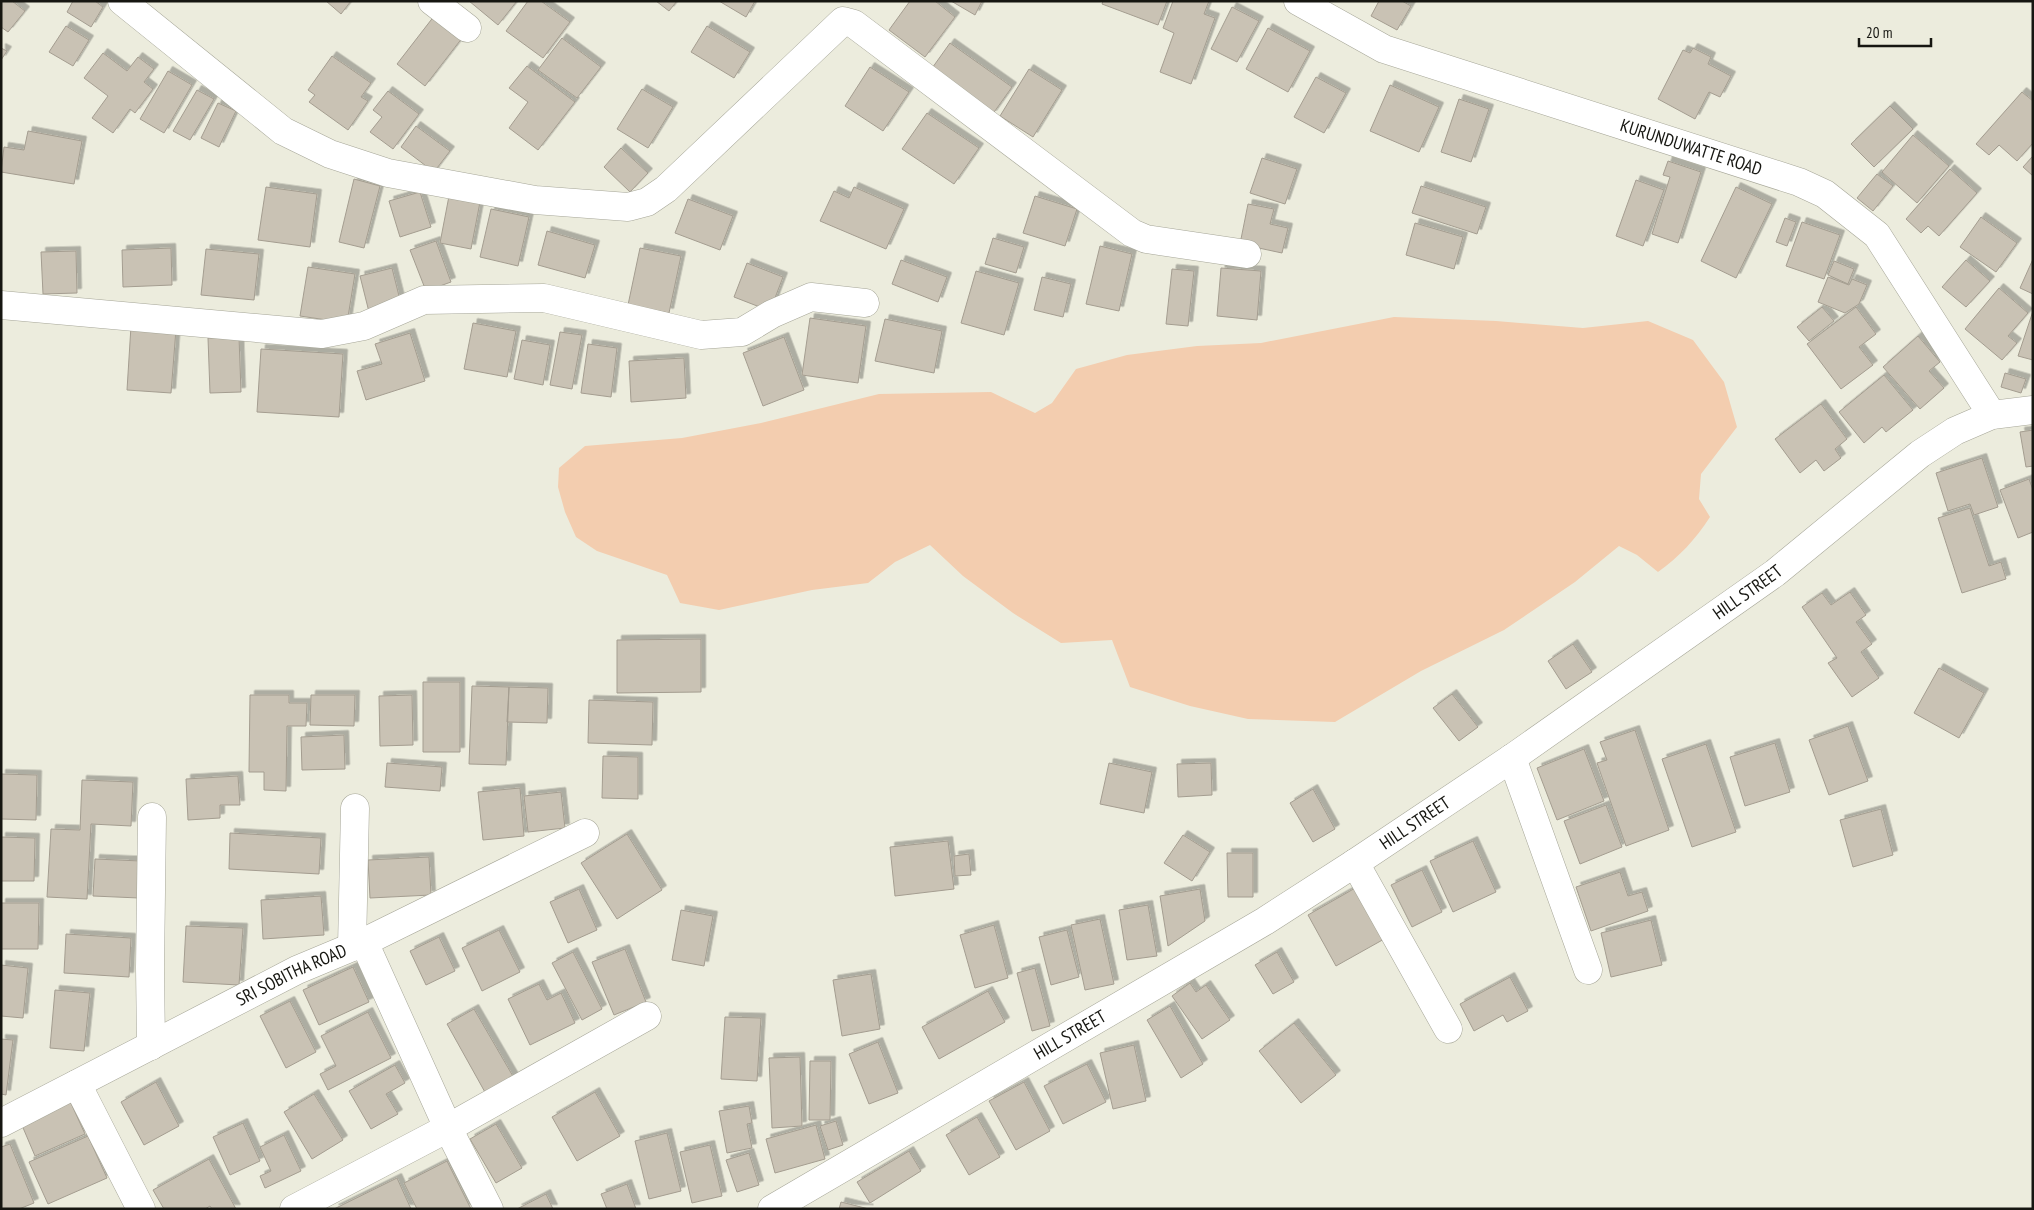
<svg xmlns="http://www.w3.org/2000/svg" width="2034" height="1210" font-family="'PT Sans Narrow',sans-serif">
	<style>
		.green { fill: #f3cdaf }
		.building { fill: #c9c2b4; stroke: #a49d90; filter: url(#shadow) }
		.lines { fill: none; stroke-linecap: round; stroke-linejoin: round }
		.minor-casing { stroke: #a6a698; stroke-width: 29 }
		.major-casing { stroke: #a6a698; stroke-width: 29 }
		.minor { stroke: #fff; stroke-width: 28 }
		.major { stroke: #fff; stroke-width: 28 }
		.labels { text-anchor: middle; stroke-width: 4; stroke-linejoin: round; paint-order: stroke }
		.street-label { font-size: 18px; fill: #161611; stroke: #ececdd }
	</style>
	<defs>
		<filter id="shadow"><feDropShadow dx="4.5" dy="-4.5" stdDeviation="0" flood-color="#0004"/></filter>
	</defs>
	<rect width="100%" height="100%" fill="#ececdd"/>
	<path class="green" d="M 1394,317 L 1496,321 L 1583,328 L 1648,321 L 1693,340 L 1724,382 L 1737,427 L 1701,474 L 1699,499 L 1710,517 C 1696,539 1679,557 1658,572 L 1637,555 L 1619,546 L 1575,582 L 1504,630 L 1421,671 L 1335,722 L 1248,719 L 1190,706 L 1130,687 L 1112,640 L 1061,643 L 1013,613 L 963,576 L 930,545 L 895,562 L 868,583 L 812,590 L 719,610 L 680,603 L 667,575 L 597,551 L 576,537 L 565,512 L 558,487 L 559,468 L 585,446 L 682,438 L 761,423 L 879,394 L 991,392 L 1035,413 L 1052,403 L 1076,369 L 1127,355 L 1197,346 L 1261,343 Z"/>
	<path class="building" d="M 1,1 L 12,1 L 25,11 L 8,32 L 1,27 Z
		M 73,1 L 95,1 L 103,7 L 91,27 L 67,12 Z
		M 326,1 L 351,1 L 341,14 Z
		M 469,1 L 517,1 L 498,25 Z
		M 528,1 L 541,1 L 570,22 L 543,58 L 506,31 Z
		M 656,1 L 677,1 L 669,11 Z
		M 719,1 L 755,1 L 746,17 Z
		M 910,1 L 935,1 L 955,17 L 925,57 L 889,30 Z
		M 951,1 L 982,1 L 975,15 Z
		M 1103,1 L 1167,1 L 1158,25 L 1102,4 Z
		M 1173,1 L 1209,1 L 1204,14 L 1215,18 L 1191,84 L 1160,72 L 1174,33 L 1163,28 Z
		M 1379,1 L 1402,1 L 1411,6 L 1397,30 L 1371,16 Z
		M 1232,7 L 1259,21 L 1237,62 L 1211,49 Z
		M 438,11 L 466,33 L 425,86 L 397,64 Z
		M 66,26 L 89,40 L 73,66 L 49,52 Z
		M 707,26 L 750,52 L 734,78 L 691,52 Z
		M 1268,28 L 1310,51 L 1288,92 L 1246,69 Z
		M 562,38 L 601,67 L 577,98 L 538,70 Z
		M 950,43 L 1012,87 L 992,115 L 930,71 Z
		M 1,48 L 7,51 L 1,60 Z
		M 1693,48 L 1711,57 L 1708,64 L 1731,76 L 1720,97 L 1709,92 L 1695,119 L 1658,99 L 1683,50 L 1690,53 Z
		M 103,53 L 127,71 L 138,57 L 154,69 L 144,82 L 153,89 L 135,113 L 130,109 L 113,133 L 92,118 L 108,96 L 84,78 Z
		M 332,56 L 371,83 L 361,97 L 368,101 L 348,130 L 309,102 L 315,95 L 308,90 Z
		M 527,66 L 575,102 L 538,150 L 509,128 L 528,102 L 509,88 Z
		M 870,67 L 909,92 L 883,131 L 845,106 Z
		M 1029,69 L 1062,90 L 1033,137 L 1000,116 Z
		M 168,71 L 192,85 L 164,133 L 140,119 Z
		M 1316,77 L 1346,93 L 1324,133 L 1294,117 Z
		M 1390,85 L 1439,107 L 1419,152 L 1370,131 Z
		M 642,89 L 673,107 L 648,148 L 617,129 Z
		M 197,90 L 214,99 L 190,140 L 173,131 Z
		M 388,91 L 419,114 L 393,149 L 370,132 L 382,117 L 373,110 Z
		M 2022,92 L 2033,101 L 2033,143 L 2017,161 L 1999,145 L 1989,155 L 1976,144 Z
		M 1459,99 L 1489,109 L 1471,162 L 1441,152 Z
		M 218,103 L 236,111 L 219,147 L 201,138 Z
		M 1890,106 L 1913,129 L 1874,167 L 1851,144 Z
		M 927,113 L 979,148 L 954,184 L 902,149 Z
		M 416,126 L 450,151 L 434,172 L 401,147 Z
		M 28,131 L 82,141 L 74,184 L 1,172 L 4,147 L 24,150 Z
		M 1913,135 L 1949,166 L 1917,203 L 1882,172 Z
		M 621,148 L 648,173 L 630,192 L 604,167 Z
		M 2033,156 L 2033,176 L 2023,167 Z
		M 1262,158 L 1297,169 L 1285,204 L 1250,193 Z
		M 1668,161 L 1701,172 L 1678,243 L 1652,234 L 1670,177 L 1663,175 Z
		M 1950,169 L 1977,193 L 1939,236 L 1928,226 L 1921,233 L 1906,219 Z
		M 1877,174 L 1893,186 L 1873,211 L 1857,198 Z
		M 354,179 L 380,186 L 364,248 L 339,242 Z
		M 1636,180 L 1664,190 L 1643,246 L 1616,236 Z
		M 1421,186 L 1486,207 L 1477,234 L 1412,213 Z
		M 266,187 L 317,194 L 310,247 L 258,240 Z
		M 854,187 L 904,209 L 886,249 L 820,221 L 834,191 L 849,198 Z
		M 1736,187 L 1772,204 L 1736,278 L 1701,261 Z
		M 420,192 L 431,227 L 400,237 L 389,201 Z
		M 449,196 L 480,202 L 471,249 L 440,243 Z
		M 1035,196 L 1077,209 L 1065,246 L 1023,233 Z
		M 688,199 L 733,216 L 720,250 L 675,233 Z
		M 1248,204 L 1274,209 L 1270,224 L 1288,228 L 1282,253 L 1240,244 Z
		M 491,209 L 529,217 L 518,266 L 480,257 Z
		M 1981,217 L 2017,243 L 1996,272 L 1960,247 Z
		M 1785,218 L 1796,222 L 1787,246 L 1776,242 Z
		M 1802,222 L 1840,235 L 1824,279 L 1786,266 Z
		M 1415,223 L 1463,237 L 1454,269 L 1406,255 Z
		M 547,231 L 595,245 L 585,278 L 538,265 Z
		M 993,238 L 1024,247 L 1016,273 L 985,264 Z
		M 436,241 L 451,282 L 426,291 L 410,250 Z
		M 1100,246 L 1132,254 L 1119,311 L 1086,304 Z
		M 171,248 L 172,285 L 123,287 L 122,250 Z
		M 640,248 L 681,256 L 669,313 L 628,305 Z
		M 206,249 L 259,254 L 254,300 L 201,295 Z
		M 76,251 L 77,293 L 43,294 L 41,252 Z
		M 2033,259 L 2033,294 L 2020,288 Z
		M 901,260 L 947,277 L 938,302 L 892,284 Z
		M 1966,260 L 1990,281 L 1966,307 L 1942,287 Z
		M 1834,261 L 1854,269 L 1848,284 L 1828,275 Z
		M 747,263 L 783,277 L 770,311 L 734,297 Z
		M 308,267 L 355,274 L 347,323 L 300,316 Z
		M 392,268 L 401,304 L 369,312 L 360,276 Z
		M 1221,268 L 1261,271 L 1257,320 L 1217,316 Z
		M 1172,269 L 1194,271 L 1188,326 L 1166,324 Z
		M 976,271 L 1019,283 L 1004,335 L 961,323 Z
		M 1042,277 L 1071,284 L 1063,317 L 1034,310 Z
		M 1828,277 L 1849,285 L 1852,279 L 1867,285 L 1859,304 L 1845,313 L 1818,302 Z
		M 1999,288 L 2028,313 L 2008,336 L 2017,343 L 2002,360 L 1965,329 Z
		M 1822,307 L 1834,321 L 1809,341 L 1797,327 Z
		M 1856,307 L 1876,334 L 1859,347 L 1873,365 L 1841,389 L 1807,344 Z
		M 2033,311 L 2033,360 L 2018,356 Z
		M 810,318 L 866,326 L 858,383 L 802,375 Z
		M 885,319 L 942,331 L 934,373 L 875,361 Z
		M 473,323 L 516,331 L 507,377 L 464,369 Z
		M 131,326 L 176,329 L 171,393 L 127,390 Z
		M 560,332 L 582,335 L 572,389 L 550,385 Z
		M 410,333 L 425,381 L 366,400 L 357,371 L 382,364 L 375,344 Z
		M 1918,336 L 1940,362 L 1929,371 L 1944,388 L 1920,409 L 1883,367 Z
		M 239,337 L 241,392 L 210,393 L 208,338 Z
		M 784,337 L 804,390 L 763,406 L 743,353 Z
		M 522,340 L 550,345 L 543,385 L 514,379 Z
		M 588,344 L 617,348 L 611,397 L 581,393 Z
		M 261,349 L 343,354 L 339,417 L 257,412 Z
		M 684,358 L 686,398 L 631,402 L 629,361 Z
		M 2005,373 L 2026,379 L 2021,393 L 2001,387 Z
		M 1884,375 L 1913,410 L 1886,432 L 1882,427 L 1864,443 L 1839,412 Z
		M 1821,404 L 1847,439 L 1835,449 L 1841,458 L 1824,471 L 1816,460 L 1800,473 L 1775,439 Z
		M 2033,430 L 2033,466 L 2026,467 L 2020,432 Z
		M 1982,458 L 1998,507 L 1974,515 L 1970,504 L 1948,511 L 1936,473 Z
		M 2029,479 L 2033,490 L 2033,532 L 2018,538 L 2000,490 Z
		M 1970,508 L 1989,566 L 2001,562 L 2006,579 L 1962,593 L 1938,518 Z
		M 1850,592 L 1866,615 L 1856,622 L 1872,644 L 1861,652 L 1879,678 L 1852,697 L 1828,663 L 1837,658 L 1802,607 L 1822,593 L 1831,605 Z
		M 701,639 L 701,692 L 617,693 L 617,640 Z
		M 1573,644 L 1592,672 L 1566,689 L 1548,661 Z
		M 1939,668 L 1984,693 L 1959,738 L 1914,713 Z
		M 423,682 L 460,682 L 460,752 L 423,752 Z
		M 472,686 L 509,687 L 506,765 L 469,764 Z
		M 509,687 L 548,688 L 547,723 L 507,722 Z
		M 1452,694 L 1478,727 L 1459,741 L 1433,708 Z
		M 250,695 L 289,695 L 289,703 L 307,703 L 306,726 L 287,726 L 286,791 L 264,790 L 264,772 L 249,772 Z
		M 311,695 L 355,695 L 354,726 L 310,725 Z
		M 412,695 L 413,745 L 380,746 L 379,696 Z
		M 589,700 L 653,702 L 652,745 L 588,743 Z
		M 1848,726 L 1868,781 L 1829,795 L 1809,740 Z
		M 1635,730 L 1669,830 L 1626,846 L 1597,763 L 1607,760 L 1600,742 Z
		M 344,735 L 345,769 L 302,770 L 301,737 Z
		M 1775,743 L 1790,792 L 1745,806 L 1730,757 Z
		M 1706,744 L 1736,832 L 1692,847 L 1662,759 Z
		M 1584,749 L 1604,801 L 1557,820 L 1537,768 Z
		M 603,756 L 638,757 L 638,799 L 602,798 Z
		M 387,763 L 442,767 L 440,791 L 385,787 Z
		M 1109,763 L 1152,772 L 1144,813 L 1100,804 Z
		M 1211,763 L 1212,795 L 1178,797 L 1177,764 Z
		M 1,774 L 37,775 L 36,820 L 1,819 Z
		M 238,776 L 240,805 L 220,805 L 220,818 L 188,820 L 186,779 Z
		M 82,780 L 133,782 L 131,826 L 91,824 L 87,899 L 47,897 L 51,829 L 80,830 Z
		M 520,788 L 524,836 L 483,840 L 478,792 Z
		M 1313,789 L 1335,829 L 1313,842 L 1290,803 Z
		M 561,792 L 565,828 L 528,832 L 524,796 Z
		M 1606,805 L 1622,847 L 1580,864 L 1564,821 Z
		M 1881,809 L 1893,855 L 1853,867 L 1840,820 Z
		M 230,833 L 321,838 L 319,874 L 229,869 Z
		M 627,834 L 662,890 L 617,919 L 581,863 Z
		M 1183,835 L 1210,852 L 1192,881 L 1164,863 Z
		M 1,837 L 35,838 L 34,881 L 1,881 Z
		M 948,841 L 954,889 L 895,896 L 890,847 Z
		M 1473,841 L 1496,892 L 1453,912 L 1430,861 Z
		M 1227,853 L 1253,853 L 1253,897 L 1228,897 Z
		M 969,854 L 971,875 L 955,876 L 954,856 Z
		M 429,857 L 431,895 L 370,898 L 368,860 Z
		M 95,859 L 141,861 L 139,898 L 93,896 Z
		M 1422,870 L 1442,912 L 1412,927 L 1391,885 Z
		M 1620,872 L 1628,896 L 1642,892 L 1648,911 L 1591,931 L 1576,887 Z
		M 1357,887 L 1386,938 L 1336,966 L 1308,915 Z
		M 579,889 L 597,930 L 568,943 L 550,902 Z
		M 1200,889 L 1205,921 L 1168,946 L 1160,896 Z
		M 321,896 L 324,935 L 263,939 L 261,900 Z
		M 1,903 L 39,903 L 38,949 L 1,949 Z
		M 1148,905 L 1157,956 L 1127,960 L 1119,910 Z
		M 681,910 L 713,916 L 704,966 L 672,960 Z
		M 1100,919 L 1114,984 L 1085,990 L 1071,925 Z
		M 1651,920 L 1662,965 L 1611,977 L 1601,933 Z
		M 994,925 L 1008,978 L 975,988 L 960,935 Z
		M 186,926 L 243,928 L 239,985 L 183,982 Z
		M 499,930 L 520,972 L 482,991 L 462,948 Z
		M 1067,930 L 1079,977 L 1051,985 L 1039,937 Z
		M 66,934 L 131,938 L 129,977 L 64,973 Z
		M 439,937 L 455,971 L 426,985 L 410,951 Z
		M 625,949 L 646,1002 L 614,1015 L 592,962 Z
		M 573,952 L 602,1009 L 582,1020 L 552,963 Z
		M 1277,952 L 1294,982 L 1273,994 L 1255,965 Z
		M 1,965 L 28,968 L 23,1018 L 1,1016 Z
		M 353,967 L 369,1002 L 319,1025 L 303,990 Z
		M 1035,968 L 1050,1026 L 1032,1031 L 1017,973 Z
		M 871,974 L 880,1029 L 842,1036 L 833,980 Z
		M 1510,977 L 1528,1011 L 1507,1022 L 1503,1015 L 1474,1031 L 1460,1004 Z
		M 1190,983 L 1196,992 L 1206,985 L 1230,1020 L 1202,1039 L 1172,996 Z
		M 539,984 L 547,1000 L 561,993 L 575,1023 L 530,1045 L 508,999 Z
		M 55,990 L 90,993 L 84,1051 L 50,1048 Z
		M 988,991 L 1005,1022 L 939,1059 L 922,1027 Z
		M 290,1001 L 316,1052 L 286,1068 L 260,1016 Z
		M 1170,1006 L 1203,1064 L 1181,1078 L 1147,1020 Z
		M 474,1009 L 514,1078 L 486,1094 L 447,1024 Z
		M 368,1012 L 391,1058 L 328,1090 L 320,1074 L 336,1066 L 321,1036 Z
		M 725,1017 L 761,1018 L 757,1081 L 721,1079 Z
		M 1294,1023 L 1336,1075 L 1301,1103 L 1259,1051 Z
		M 1,1039 L 13,1040 L 6,1095 L 1,1094 Z
		M 878,1042 L 898,1093 L 869,1104 L 849,1054 Z
		M 1134,1045 L 1146,1101 L 1113,1109 L 1100,1053 Z
		M 800,1057 L 802,1126 L 772,1128 L 769,1058 Z
		M 810,1061 L 831,1061 L 830,1120 L 809,1120 Z
		M 1087,1064 L 1106,1102 L 1063,1124 L 1044,1086 Z
		M 395,1065 L 405,1083 L 386,1094 L 398,1114 L 371,1129 L 349,1091 Z
		M 156,1082 L 179,1126 L 144,1145 L 121,1102 Z
		M 1024,1082 L 1050,1131 L 1016,1150 L 989,1101 Z
		M 595,1092 L 620,1136 L 577,1161 L 552,1117 Z
		M 314,1094 L 343,1140 L 312,1159 L 284,1112 Z
		M 70,1101 L 85,1134 L 35,1156 L 21,1123 Z
		M 749,1106 L 752,1123 L 747,1124 L 752,1148 L 727,1153 L 719,1111 Z
		M 977,1117 L 1000,1157 L 969,1175 L 946,1135 Z
		M 836,1121 L 843,1145 L 828,1150 L 820,1126 Z
		M 243,1123 L 260,1161 L 230,1175 L 213,1137 Z
		M 496,1124 L 522,1168 L 496,1183 L 470,1139 Z
		M 816,1125 L 825,1159 L 775,1173 L 766,1139 Z
		M 667,1133 L 681,1191 L 649,1199 L 635,1141 Z
		M 284,1135 L 301,1171 L 265,1188 L 260,1176 L 271,1171 L 260,1147 Z
		M 88,1136 L 107,1178 L 48,1204 L 29,1162 Z
		M 10,1144 L 34,1203 L 19,1209 L 1,1209 L 1,1147 Z
		M 710,1145 L 722,1196 L 692,1203 L 680,1152 Z
		M 909,1151 L 921,1171 L 870,1203 L 857,1182 Z
		M 749,1153 L 759,1185 L 737,1192 L 726,1160 Z
		M 209,1159 L 236,1209 L 212,1209 L 210,1206 L 205,1209 L 164,1209 L 153,1190 Z
		M 447,1161 L 471,1209 L 417,1209 L 404,1183 Z
		M 397,1178 L 411,1209 L 334,1209 Z
		M 627,1184 L 636,1209 L 607,1209 L 601,1194 Z
		M 546,1194 L 553,1209 L 517,1209 Z
		M 841,1202 L 869,1209 L 839,1209 Z"/>
	<g class="lines">
		<defs>
			<g id="minor">
				<path d="M 122,1 L 283,131 L 330,154 L 388,173 L 535,200 L 628,207 L 647,202 L 666,189 L 843,21 L 854,24 L 1132,233 L 1146,239 L 1247,254"/>
				<path d="M 432,1 L 467,28"/>
				<path id="s1" d="M 1298,1 L 1384,49 L 1799,182 L 1825,194 L 1877,235 L 1992,415"/>
				<path d="M 1,305 L 322,334 L 364,326 L 424,300 L 544,298 L 701,335 L 742,332 L 772,314 L 811,297 L 865,303"/>
				<path d="M 1512,758 L 1588,970"/>
				<path d="M 1355,863 L 1448,1029"/>
				<path d="M 364,942 L 448,1128 L 489,1209"/>
				<path d="M 352,947 L 355,808"/>
				<path d="M 151,1046 L 150,967 L 152,817"/>
				<path d="M 77,1084 L 141,1209"/>
				<path id="s2" d="M 1,1123 L 297,970 L 364,942 L 585,833"/>
				<path d="M 294,1209 L 448,1128 L 647,1016"/>
			</g>
			<g id="major">
				<path id="s3" d="M 772,1209 L 1265,921 L 1355,863 L 1512,758 L 1775,573 L 1920,454 L 1955,431 L 1992,415 L 2033,410"/>
			</g>
		</defs>
		<use href="#minor" class="minor-casing"/>
		<use href="#major" class="major-casing"/>
		<use href="#minor" class="minor"/>
		<use href="#major" class="major"/>
	</g>
	<g class="labels">
		<g class="street-label">
			<text dy="6" stroke="none"><textPath href="#s1" startOffset="421">KURUNDUWATTE ROAD</textPath></text>
			<text dy="6" stroke="none"><textPath href="#s3" startOffset="1155">HILL STREET</textPath></text>
			<text dy="6" stroke="none"><textPath href="#s3" startOffset="750">HILL STREET</textPath></text>
			<text dy="6" stroke="none"><textPath href="#s2" startOffset="326">SRI SOBITHA ROAD</textPath></text>
			<text dy="6" stroke="none"><textPath href="#s3" startOffset="345">HILL STREET</textPath></text>
		</g>
	</g>
	<rect width="2034" height="1210" fill="none" stroke="#161611" stroke-width="5"/>
	<path d="M1859 38v8h72v-8" fill="none" stroke="#161611" stroke-width="2.5"/>
	<text x="1866" y="38" font-size="15" fill="#161611" stroke="#ececdd" stroke-width="4" paint-order="stroke">20 m</text>
</svg>
